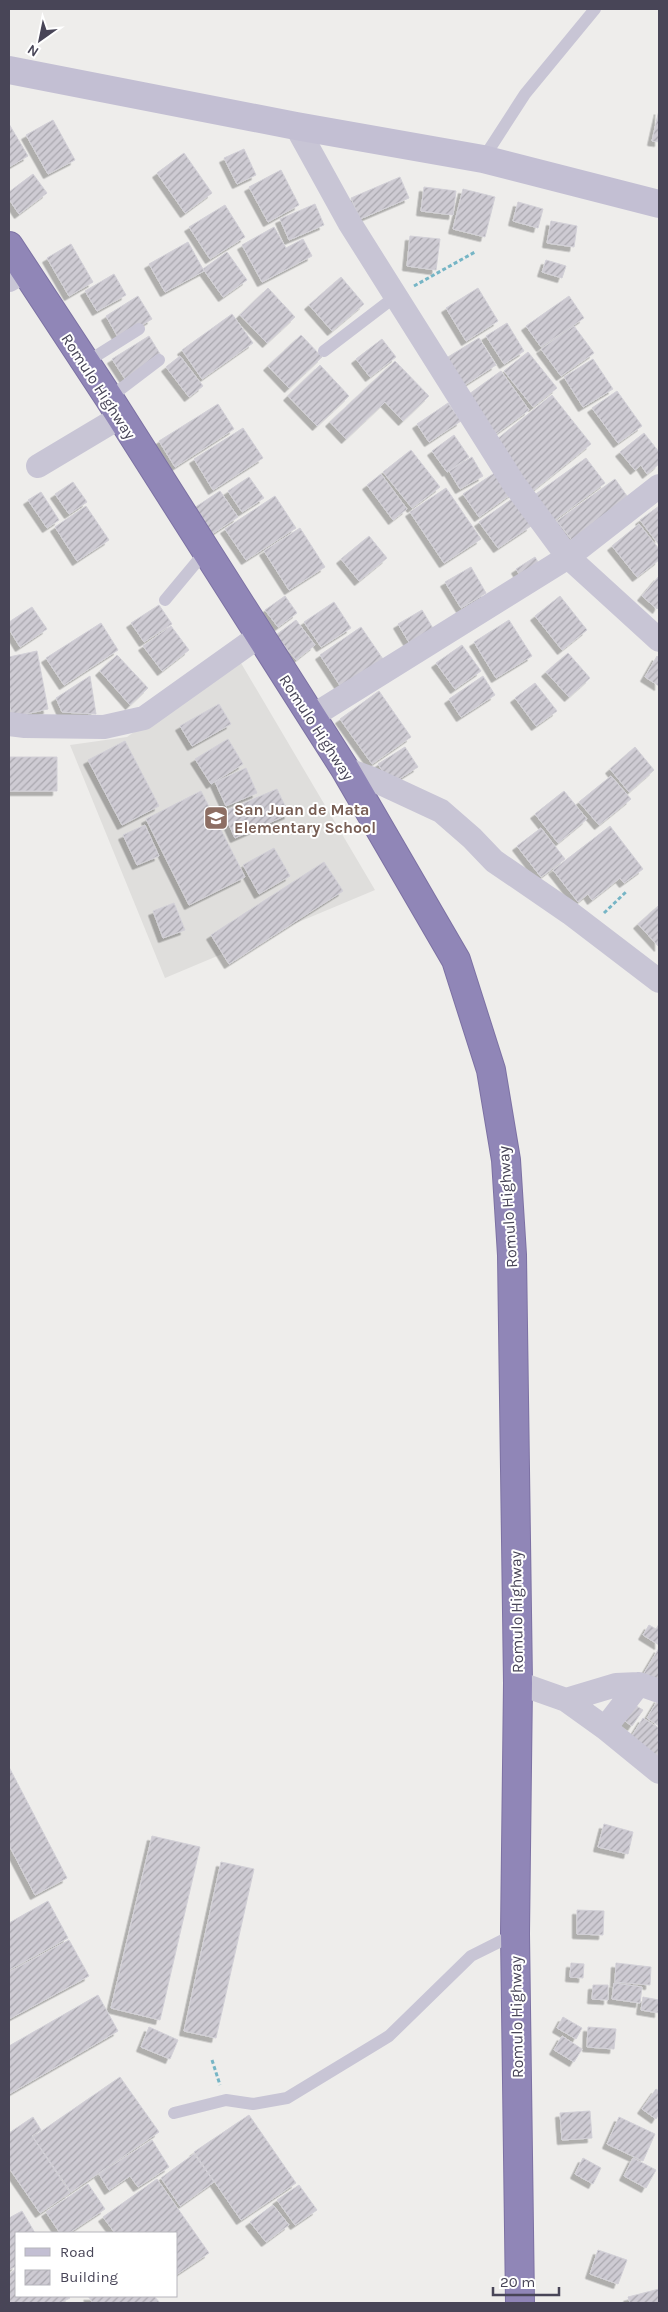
<svg xmlns="http://www.w3.org/2000/svg" width="668" height="2312" font-family="Karla,sans-serif">
	<style>
		.education { fill: #dfdedc }
		.building { fill: url(#building-hatch); stroke: #d2d0d7; filter: url(#shadow) }
		.lines { fill: none; stroke-linecap: round; stroke-linejoin: round }
		.highway-casing { stroke: #7c71a3; stroke-width: 30 }
		.path { stroke: #76b5c5; stroke-width: 3; stroke-dasharray: 4 2.5; stroke-linecap: butt }
		.lane { stroke: #c8c5d5; stroke-width: 12 }
		.street { stroke: #c8c5d5; stroke-width: 24 }
		.secondary { stroke: #c3bfd3; stroke-width: 28 }
		.highway { stroke: #9086b7; stroke-width: 28 }
		.labels { text-anchor: middle; stroke-width: 4; stroke-linejoin: round; paint-order: stroke }
		.street-label { font-size: 16px; fill: #484557; stroke: #fff }
		.education-label { font-size: 16px; font-weight: bold; fill: #785e54; stroke: #fff; text-anchor: start }
	</style>
	<defs>
		<pattern id="building-hatch" width="6" height="6" patternUnits="userSpaceOnUse" patternTransform="scale(1.25)"><rect width="6" height="6" fill="#cecbd3"/><path d="M-1 1l2-2M0 6l6-6M5 7l2-2" fill="none" stroke="#a9a7ae"/></pattern>
		<filter id="shadow"><feDropShadow dx="-4.5" dy="4.5" stdDeviation="0" flood-color="#0004"/></filter>
	</defs>
	<rect width="100%" height="100%" fill="#eeedeb"/>
	<path class="education" d="M 238,658 L 375,890 L 165,978 L 70,745 L 127,737 Z"/>
	<path class="building" d="M 659,110 L 659,142 L 652,141 Z
		M 53,120 L 75,160 L 48,174 L 26,135 Z
		M 9,124 L 28,156 L 9,167 Z
		M 244,149 L 256,175 L 237,184 L 224,158 Z
		M 184,153 L 212,193 L 185,213 L 157,173 Z
		M 281,170 L 299,205 L 268,222 L 249,187 Z
		M 33,174 L 47,193 L 19,214 L 9,199 L 9,192 Z
		M 400,177 L 409,198 L 360,219 L 351,198 Z
		M 424,187 L 456,191 L 453,215 L 421,211 Z
		M 463,189 L 495,197 L 485,237 L 453,229 Z
		M 518,202 L 543,209 L 538,228 L 513,221 Z
		M 315,204 L 324,225 L 289,240 L 280,219 Z
		M 225,205 L 245,237 L 210,259 L 189,227 Z
		M 551,221 L 577,226 L 574,247 L 547,243 Z
		M 274,227 L 286,248 L 303,239 L 312,256 L 262,282 L 242,245 Z
		M 410,236 L 440,239 L 436,270 L 407,266 Z
		M 188,242 L 204,271 L 165,292 L 149,264 Z
		M 71,244 L 93,282 L 69,296 L 47,258 Z
		M 227,252 L 247,280 L 223,297 L 203,269 Z
		M 546,260 L 566,266 L 562,278 L 542,272 Z
		M 114,274 L 126,295 L 97,311 L 85,291 Z
		M 341,277 L 364,304 L 332,331 L 309,305 Z
		M 268,288 L 295,317 L 267,343 L 240,315 Z
		M 478,288 L 498,321 L 466,341 L 446,308 Z
		M 138,296 L 152,319 L 119,339 L 106,316 Z
		M 569,296 L 584,318 L 541,347 L 526,326 Z
		M 232,314 L 253,343 L 202,379 L 182,350 Z
		M 507,323 L 524,351 L 504,364 L 486,336 Z
		M 574,326 L 594,353 L 561,376 L 541,349 Z
		M 301,335 L 322,357 L 289,388 L 268,366 Z
		M 149,336 L 162,357 L 125,379 L 112,359 Z
		M 479,338 L 496,365 L 460,388 L 443,360 Z
		M 382,339 L 396,357 L 370,377 L 356,359 Z
		M 528,352 L 557,388 L 533,407 L 504,371 Z
		M 180,356 L 203,386 L 189,397 L 166,367 Z
		M 593,359 L 613,389 L 583,407 L 564,377 Z
		M 395,361 L 429,396 L 403,421 L 385,402 L 346,439 L 330,422 Z
		M 320,365 L 349,396 L 317,426 L 288,396 Z
		M 501,371 L 529,410 L 493,436 L 465,397 Z
		M 617,391 L 642,426 L 618,443 L 592,408 Z
		M 552,395 L 591,444 L 530,493 L 491,444 Z
		M 448,403 L 461,421 L 429,442 L 417,424 Z
		M 218,404 L 234,429 L 175,467 L 159,441 Z
		M 243,428 L 263,458 L 213,490 L 194,459 Z
		M 644,433 L 659,452 L 659,464 L 647,474 L 641,465 L 635,470 L 620,452 Z
		M 454,435 L 469,457 L 447,472 L 432,451 Z
		M 411,450 L 440,487 L 412,508 L 383,472 Z
		M 472,457 L 483,476 L 460,489 L 449,471 Z
		M 586,458 L 605,483 L 552,522 L 533,496 Z
		M 499,470 L 514,492 L 479,517 L 463,494 Z
		M 381,474 L 407,509 L 393,520 L 367,485 Z
		M 249,477 L 264,498 L 242,512 L 228,491 Z
		M 615,479 L 632,503 L 575,544 L 557,521 Z
		M 73,482 L 87,502 L 69,514 L 55,494 Z
		M 446,488 L 481,539 L 444,563 L 410,512 Z
		M 220,491 L 238,517 L 212,534 L 194,508 Z
		M 41,492 L 59,520 L 47,528 L 28,500 Z
		M 275,496 L 296,528 L 246,560 L 225,529 Z
		M 512,499 L 531,526 L 498,548 L 479,522 Z
		M 86,506 L 109,540 L 77,561 L 55,527 Z
		M 659,506 L 659,545 L 640,520 Z
		M 639,524 L 659,549 L 659,560 L 637,577 L 612,546 Z
		M 300,528 L 325,567 L 289,590 L 264,551 Z
		M 369,536 L 387,558 L 359,581 L 341,559 Z
		M 535,557 L 541,567 L 523,580 L 516,569 Z
		M 471,567 L 486,593 L 461,608 L 445,582 Z
		M 659,576 L 659,606 L 657,609 L 642,596 Z
		M 285,596 L 297,613 L 278,627 L 265,610 Z
		M 560,596 L 587,630 L 562,650 L 535,616 Z
		M 334,602 L 351,628 L 321,647 L 304,622 Z
		M 159,605 L 172,624 L 144,642 L 131,623 Z
		M 32,607 L 47,629 L 20,647 L 9,629 L 9,622 Z
		M 422,610 L 434,630 L 410,644 L 398,624 Z
		M 296,620 L 315,645 L 296,660 L 276,635 Z
		M 509,620 L 532,656 L 496,678 L 474,642 Z
		M 101,623 L 118,650 L 64,685 L 46,658 Z
		M 171,626 L 189,650 L 162,671 L 143,646 Z
		M 361,627 L 385,662 L 343,690 L 320,655 Z
		M 462,645 L 481,671 L 455,689 L 436,663 Z
		M 37,651 L 48,709 L 12,717 L 9,700 L 9,657 Z
		M 568,653 L 590,678 L 569,697 L 546,672 Z
		M 117,655 L 148,688 L 130,705 L 100,671 Z
		M 657,656 L 659,658 L 659,686 L 645,677 Z
		M 90,676 L 96,714 L 62,712 L 56,698 Z
		M 483,676 L 495,695 L 461,717 L 449,699 Z
		M 535,683 L 557,711 L 536,726 L 515,698 Z
		M 379,691 L 411,737 L 372,764 L 340,719 Z
		M 219,704 L 231,724 L 192,746 L 180,726 Z
		M 228,739 L 243,764 L 211,784 L 195,759 Z
		M 125,741 L 159,806 L 122,825 L 88,760 Z
		M 405,747 L 418,767 L 391,784 L 378,764 Z
		M 635,747 L 654,770 L 629,792 L 610,769 Z
		M 9,757 L 57,757 L 57,791 L 9,791 Z
		M 246,768 L 257,793 L 226,806 L 215,782 Z
		M 611,776 L 631,799 L 599,825 L 579,802 Z
		M 277,789 L 289,814 L 235,838 L 223,812 Z
		M 201,791 L 245,877 L 189,905 L 146,819 Z
		M 564,791 L 587,819 L 558,843 L 535,814 Z
		M 145,825 L 159,856 L 137,865 L 123,835 Z
		M 610,826 L 643,869 L 624,883 L 620,878 L 592,900 L 588,894 L 578,902 L 553,870 Z
		M 541,828 L 565,859 L 541,877 L 517,846 Z
		M 274,848 L 290,876 L 259,894 L 243,865 Z
		M 324,862 L 343,891 L 229,964 L 211,935 Z
		M 174,903 L 185,930 L 163,938 L 153,911 Z
		M 658,906 L 659,908 L 659,947 L 638,924 Z
		M 659,1624 L 659,1645 L 643,1635 L 649,1625 L 656,1629 Z
		M 659,1648 L 659,1685 L 643,1675 Z
		M 659,1698 L 659,1726 L 647,1718 Z
		M 633,1704 L 643,1710 L 632,1726 L 622,1719 Z
		M 643,1718 L 659,1728 L 659,1758 L 630,1739 Z
		M 9,1767 L 67,1878 L 35,1895 L 9,1845 Z
		M 604,1824 L 633,1832 L 628,1854 L 598,1847 Z
		M 152,1836 L 200,1847 L 160,2020 L 111,2008 Z
		M 221,1862 L 254,1869 L 216,2038 L 184,2031 Z
		M 48,1901 L 68,1938 L 9,1970 L 9,1923 Z
		M 577,1910 L 604,1911 L 603,1935 L 577,1934 Z
		M 69,1940 L 89,1976 L 9,2019 L 9,1972 Z
		M 571,1963 L 584,1964 L 583,1978 L 570,1977 Z
		M 616,1963 L 651,1967 L 650,1985 L 615,1982 Z
		M 614,1983 L 642,1987 L 640,2003 L 612,1999 Z
		M 593,1985 L 608,1985 L 608,2000 L 592,1999 Z
		M 98,1995 L 118,2031 L 9,2094 L 9,2046 Z
		M 643,1997 L 659,2000 L 659,2013 L 641,2010 Z
		M 563,2017 L 582,2028 L 576,2039 L 557,2028 Z
		M 149,2027 L 178,2040 L 170,2059 L 141,2047 Z
		M 588,2027 L 616,2029 L 614,2049 L 587,2047 Z
		M 562,2036 L 582,2049 L 574,2062 L 554,2050 Z
		M 120,2077 L 159,2132 L 71,2192 L 33,2137 Z
		M 656,2089 L 659,2091 L 659,2114 L 656,2119 L 642,2109 Z
		M 590,2111 L 592,2138 L 562,2140 L 560,2113 Z
		M 249,2115 L 296,2183 L 241,2220 L 194,2152 Z
		M 33,2117 L 41,2130 L 32,2136 L 70,2193 L 40,2213 L 9,2168 L 9,2133 Z
		M 619,2117 L 655,2134 L 643,2161 L 607,2144 Z
		M 152,2140 L 169,2167 L 138,2187 L 130,2176 L 109,2190 L 99,2174 Z
		M 194,2154 L 214,2182 L 180,2206 L 161,2178 Z
		M 583,2158 L 601,2168 L 593,2184 L 575,2174 Z
		M 633,2158 L 656,2170 L 646,2188 L 624,2176 Z
		M 157,2179 L 209,2253 L 176,2275 L 176,2233 L 115,2233 L 103,2217 Z
		M 88,2184 L 105,2209 L 69,2233 L 60,2233 L 46,2212 Z
		M 299,2185 L 317,2210 L 295,2225 L 277,2200 Z
		M 273,2205 L 289,2225 L 266,2242 L 250,2222 Z
		M 22,2211 L 35,2233 L 16,2233 L 16,2266 L 9,2270 L 9,2218 Z
		M 598,2250 L 627,2260 L 618,2284 L 590,2274 Z
		M 16,2269 L 16,2296 L 68,2296 L 70,2298 L 60,2303 L 9,2303 L 9,2274 Z
		M 659,2289 L 659,2303 L 630,2303 L 628,2297 Z
		M 88,2296 L 154,2296 L 160,2303 L 93,2303 Z"/>
	<g class="lines">
		<defs>
			<path id="highway" d="M 9,246 L 109,398 L 345,769 L 456,960 L 491,1070 L 506,1160 L 512,1255 L 518,1683 L 515,1934 L 520,2303"/>
		</defs>
		<use href="#highway" class="highway-casing"/>
		<path class="path" d="M 414,286 L 475,252
			M 604,913 L 627,891
			M 212,2060 L 220,2085"/>
		<path class="lane" d="M 483,159 L 525,94 L 595,9
			M 324,351 L 396,296
			M 85,363 L 139,329
			M 109,398 L 159,360
			M 165,600 L 205,552
			M 174,2113 L 226,2100 L 253,2104 L 287,2098 L 389,2036 L 471,1956 L 515,1934"/>
		<path class="street" d="M 296,126 L 349,222 L 514,484 L 568,557 L 659,640
			M 9,280 L 25,271
			M 38,466 L 120,417
			M 311,717 L 568,557 L 659,486
			M 9,724 L 25,726 L 104,727 L 144,718 L 259,636
			M 345,769 L 370,778 L 441,811 L 472,838 L 494,861 L 570,913 L 659,981
			M 518,1683 L 566,1700 L 616,1685 L 639,1684 L 659,1691
			M 566,1700 L 605,1728 L 659,1772
			M 605,1728 L 639,1684"/>
		<path class="secondary" d="M 9,70 L 296,126 L 483,159 L 659,204"/>
		<use href="#highway" class="highway"/>
	</g>
	<defs>
		<symbol id="school-square" viewBox="-11 -11 22 22"><rect x="-9" y="-9" width="18" height="18" rx="4" fill="#8d6e63" stroke="#fff"/><path d="M0-5L7-2L0 1L-7-2ZM-4 1L0 2.5L4 1V4Q0 6-4 4Z" fill="#fff"/></symbol>
	</defs>
	<g fill-rule="evenodd">
		<use href="#school-square" x="202" y="804" width="28" height="28"/>
	</g>
	<g class="labels">
		<g class="street-label">
			<text transform="translate(99 386) rotate(57)" y="6">Romulo Highway</text>
			<text transform="translate(317 727) rotate(57)" y="6">Romulo Highway</text>
			<text transform="translate(507 1207) rotate(-94)" y="6">Romulo Highway</text>
			<text transform="translate(516 1612) rotate(-91)" y="6">Romulo Highway</text>
			<text transform="translate(516 2017) rotate(-91)" y="6">Romulo Highway</text>
		</g>
		<g class="education-label">
			<text x="234" y="815">San Juan de Mata<tspan x="234" dy="18">Elementary School</tspan></text>
		</g>
	</g>
	<rect width="668" height="2312" fill="none" stroke="#484557" stroke-width="20"/>
	<rect x="15" y="2232" width="162" height="65" fill="#ffffff" stroke="#b6b5bc"/>
	<rect x="25" y="2248" width="25" height="8" fill="#c3bfd3" stroke="#b6b5bc"/>
	<text x="60" y="2257" font-size="15" fill="#484557">Road</text>
	<rect x="25" y="2270" width="25" height="15" fill="url(#building-hatch)" stroke="#b6b5bc"/>
	<text x="60" y="2282" font-size="15" fill="#484557">Building</text>
	<g transform="translate(40 40) rotate(213)" stroke="#ffffff" stroke-width="4" paint-order="stroke">
	<path d="M0-4L9 19L0 12L-9 19Z" fill="#484557"/>
	<text y="-8" font-size="14" font-weight="bold" text-anchor="middle" fill="#484557">N</text>
	</g>
	<path d="M493 2287v8h66v-8" fill="none" stroke="#484557" stroke-width="2.5"/>
	<text x="500" y="2287" font-size="15" fill="#484557" stroke="#ffffff" stroke-width="4" paint-order="stroke">20 m</text>
</svg>
